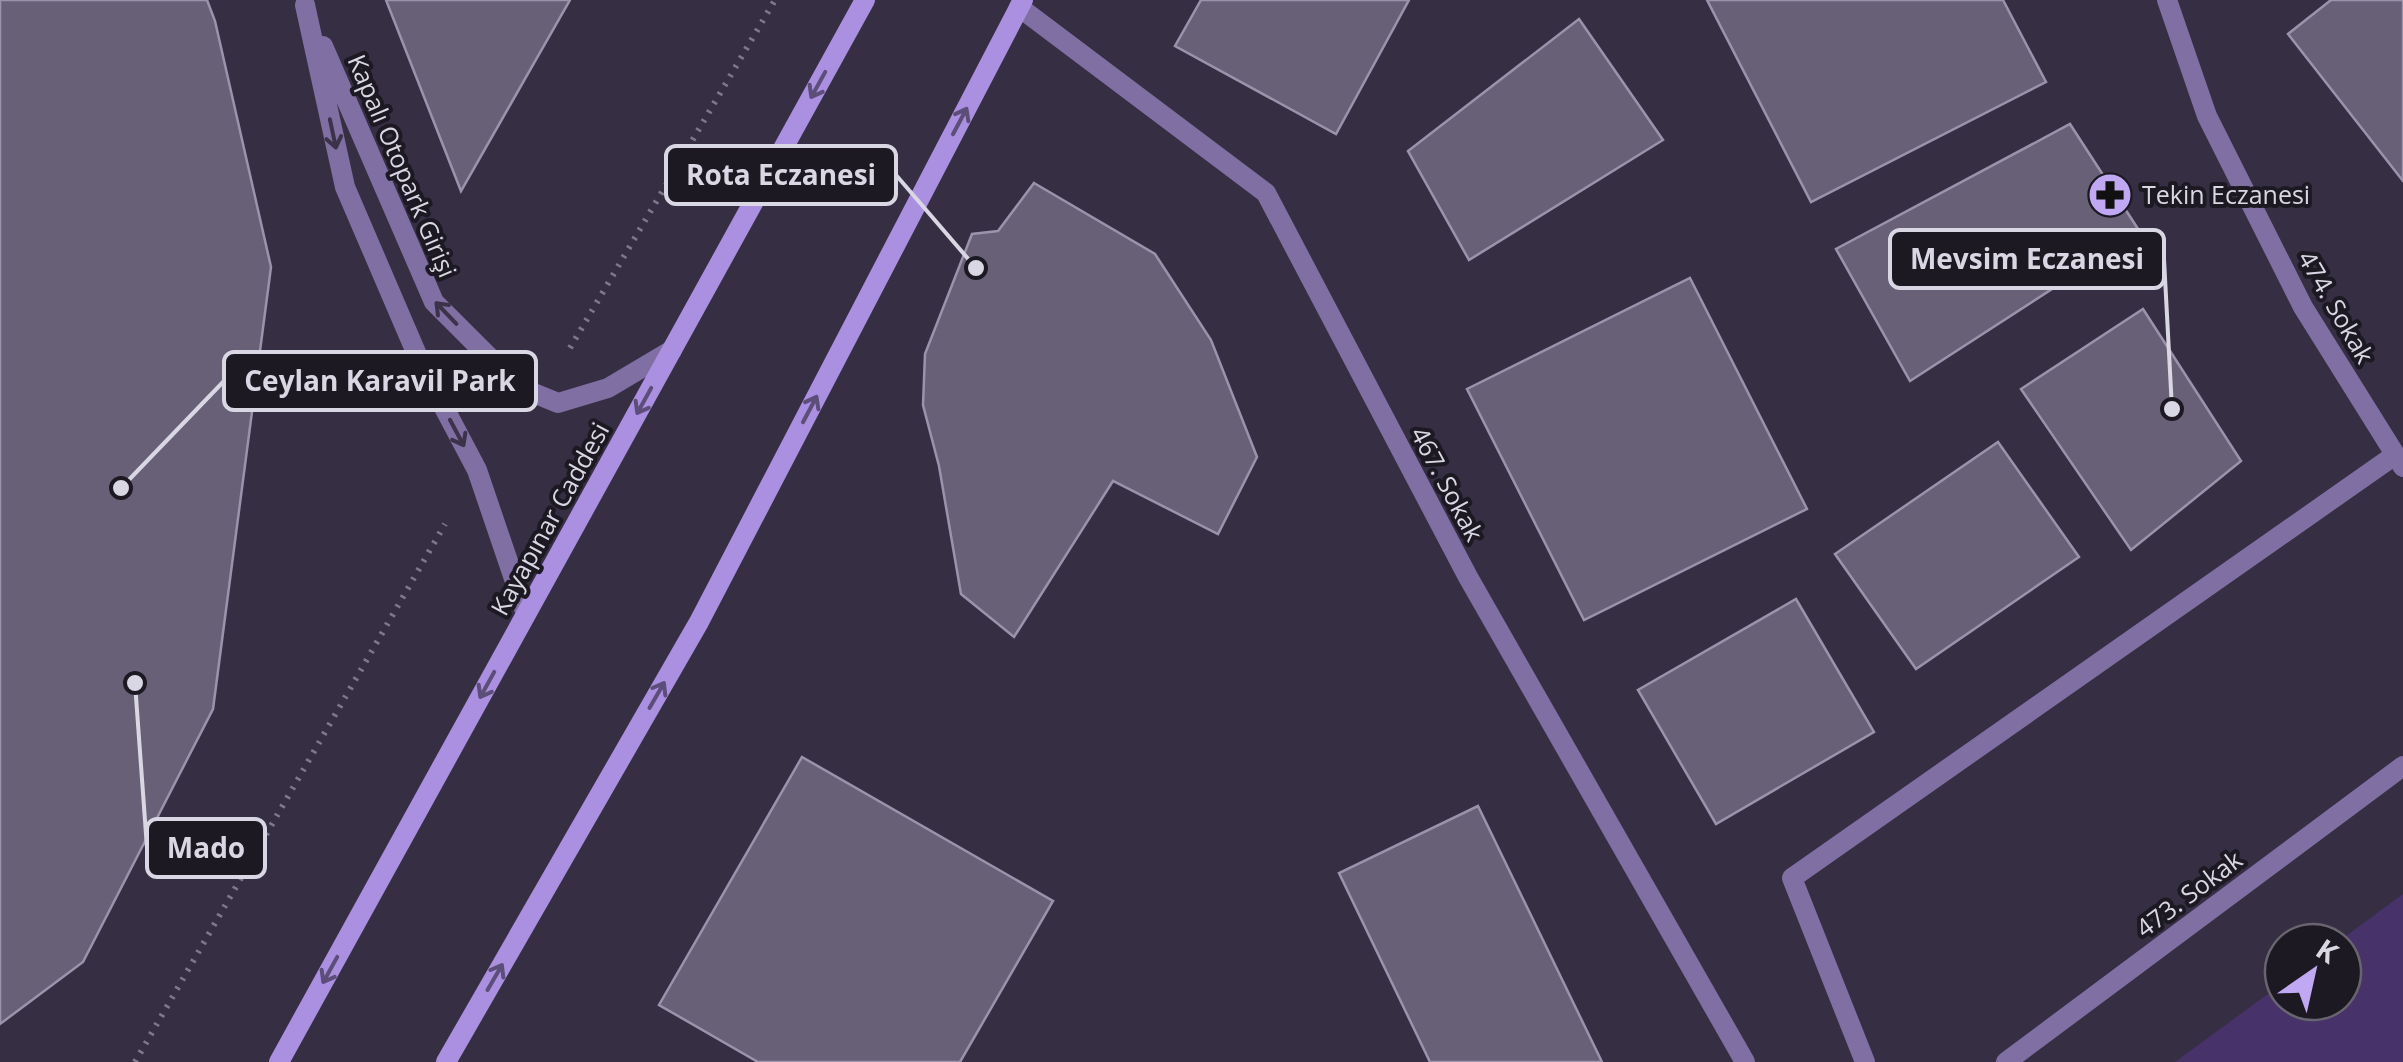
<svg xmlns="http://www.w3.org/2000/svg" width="2403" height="1062" font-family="'Open Sans',sans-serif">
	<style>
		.green { fill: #473369 }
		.building { fill: #676077; stroke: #9b93ac; stroke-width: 2.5 }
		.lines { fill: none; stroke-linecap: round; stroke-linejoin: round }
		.path { stroke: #7e798a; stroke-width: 6; stroke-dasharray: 2.5 8; stroke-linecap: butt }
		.lane { stroke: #806fa3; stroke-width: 20 }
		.street { stroke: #806fa3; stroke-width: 20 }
		.secondary { stroke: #ab8fe1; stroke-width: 20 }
		.oneway { stroke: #5c4e78 }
		.oneway2 { stroke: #3a3349 }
		.labels { text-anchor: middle; stroke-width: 8; stroke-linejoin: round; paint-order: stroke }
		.street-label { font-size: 25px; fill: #dad7e4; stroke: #1c1923 }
		.poi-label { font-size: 25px; fill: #dad7e4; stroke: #1c1923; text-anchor: start }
		.leader { fill: none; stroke: #dad7e4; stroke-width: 4 }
		.callout-dot { fill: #dad7e4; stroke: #1c1923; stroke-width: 4 }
		.callout { fill: #1c1923; stroke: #dad7e4; stroke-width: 4 }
		.callout-label { font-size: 28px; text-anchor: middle; font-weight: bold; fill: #dad7e4 }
	</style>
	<rect width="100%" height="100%" fill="#362f44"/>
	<path class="green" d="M 2403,894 L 2403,1062 L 2175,1062 L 2283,983 L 2283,1002 L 2343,1002 L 2343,942 L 2338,942 Z"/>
	<path class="building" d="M 0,0 L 207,0 L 215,21 L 271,267 L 213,709 L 83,962 L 0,1024 Z
		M 386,0 L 570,0 L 461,191 Z
		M 386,0 L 570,0 L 461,191 Z
		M 1201,0 L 1409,0 L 1336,134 L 1175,46 Z
		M 1707,0 L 2003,0 L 2046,82 L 1811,202 Z
		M 2331,0 L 2403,0 L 2403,181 L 2288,34 Z
		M 1579,19 L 1663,140 L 1469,260 L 1408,151 Z
		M 2070,124 L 2140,232 L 1910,381 L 1836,249 Z
		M 1034,183 L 1155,254 L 1211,340 L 1257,457 L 1218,534 L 1113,481 L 1014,637 L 961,594 L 939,466 L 923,405 L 925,354 L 972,234 L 998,231 Z
		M 1690,278 L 1807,509 L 1584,620 L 1467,389 Z
		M 2143,309 L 2241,461 L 2131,550 L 2021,389 Z
		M 1998,442 L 2079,557 L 1916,669 L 1835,554 Z
		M 1796,599 L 1874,732 L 1716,824 L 1638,690 Z
		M 802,757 L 1053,901 L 960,1062 L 758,1062 L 659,1005 Z
		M 1478,806 L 1602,1062 L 1430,1062 L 1339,873 Z"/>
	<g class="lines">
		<path class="path" d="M 570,348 L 775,0
			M 135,1062 L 445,524"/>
		<path class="lane" d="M 305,5 L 345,187 L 421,364 L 477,470 L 526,614
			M 323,46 L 434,302 L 519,387 L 558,403 L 608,388 L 672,350
			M 1865,1062 L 1792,878 L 2395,455"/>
		<path class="street" d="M 2167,0 L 2207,116 L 2303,307 L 2403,467
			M 1019,7 L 1266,193 L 1468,577 L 1745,1062
			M 2006,1062 L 2403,766"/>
		<path class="secondary" d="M 279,1062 L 865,0
			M 446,1062 L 699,622 L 1023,0"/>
	</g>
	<defs><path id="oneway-shaft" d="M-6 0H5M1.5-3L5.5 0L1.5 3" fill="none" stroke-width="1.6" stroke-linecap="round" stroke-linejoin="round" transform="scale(2.5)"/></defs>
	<g class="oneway">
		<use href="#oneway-shaft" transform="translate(818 85) rotate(119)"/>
		<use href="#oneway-shaft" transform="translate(960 121) rotate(-62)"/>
		<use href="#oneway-shaft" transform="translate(644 401) rotate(119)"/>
		<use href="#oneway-shaft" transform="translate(810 409) rotate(-62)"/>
		<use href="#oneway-shaft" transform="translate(487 685) rotate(119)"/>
		<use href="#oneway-shaft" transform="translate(657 695) rotate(-60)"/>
		<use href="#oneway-shaft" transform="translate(330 970) rotate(119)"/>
		<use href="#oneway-shaft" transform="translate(495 977) rotate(-60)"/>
	</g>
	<g class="oneway2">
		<use href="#oneway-shaft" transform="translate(333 134) rotate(78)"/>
		<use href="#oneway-shaft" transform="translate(446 313) rotate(-134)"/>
		<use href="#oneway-shaft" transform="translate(457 433) rotate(62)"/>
	</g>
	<defs>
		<symbol id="pharmacy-disc" viewBox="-11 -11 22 22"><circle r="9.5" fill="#c1a8f3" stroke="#1c1923"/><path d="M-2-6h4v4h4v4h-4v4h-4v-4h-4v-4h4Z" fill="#111"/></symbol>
	</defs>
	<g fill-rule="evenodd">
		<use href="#pharmacy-disc" x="2085" y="170" width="50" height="50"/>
	</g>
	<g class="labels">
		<g class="street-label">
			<text transform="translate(402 166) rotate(67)" y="9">Kapalı Otopark Girişi</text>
			<text transform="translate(2336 307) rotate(60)" y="9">474. Sokak</text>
			<text transform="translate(1447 484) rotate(62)" y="9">467. Sokak</text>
			<text transform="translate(550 519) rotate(-61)" y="9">Kayapınar Caddesi</text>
			<text transform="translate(2189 894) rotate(-37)" y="9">473. Sokak</text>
		</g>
		<g class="poi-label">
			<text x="2142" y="204">Tekin Eczanesi</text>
		</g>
	</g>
	<path class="leader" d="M976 268L896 175M2172 409L2164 259M121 488L224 381M135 683L147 848"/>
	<g class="callout-dot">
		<circle cx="976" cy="268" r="10"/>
		<circle cx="2172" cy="409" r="10"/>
		<circle cx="121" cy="488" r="10"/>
		<circle cx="135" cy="683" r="10"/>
	</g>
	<g class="callout">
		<rect x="666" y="146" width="230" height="58" rx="10"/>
		<rect x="1890" y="230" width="274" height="58" rx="10"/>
		<rect x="224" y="352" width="312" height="58" rx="10"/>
		<rect x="147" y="819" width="118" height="58" rx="10"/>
	</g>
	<g class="callout-label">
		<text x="781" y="185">Rota Eczanesi</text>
		<text x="2027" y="269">Mevsim Eczanesi</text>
		<text x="380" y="391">Ceylan Karavil Park</text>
		<text x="206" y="858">Mado</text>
	</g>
	<g transform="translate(2313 972) rotate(34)"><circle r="48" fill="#1c1923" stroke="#686570" stroke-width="2.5"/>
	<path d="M0-8L18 38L0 25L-18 38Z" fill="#c1a8f3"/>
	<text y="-15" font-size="28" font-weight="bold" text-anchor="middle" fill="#dad7e4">K</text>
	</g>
</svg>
